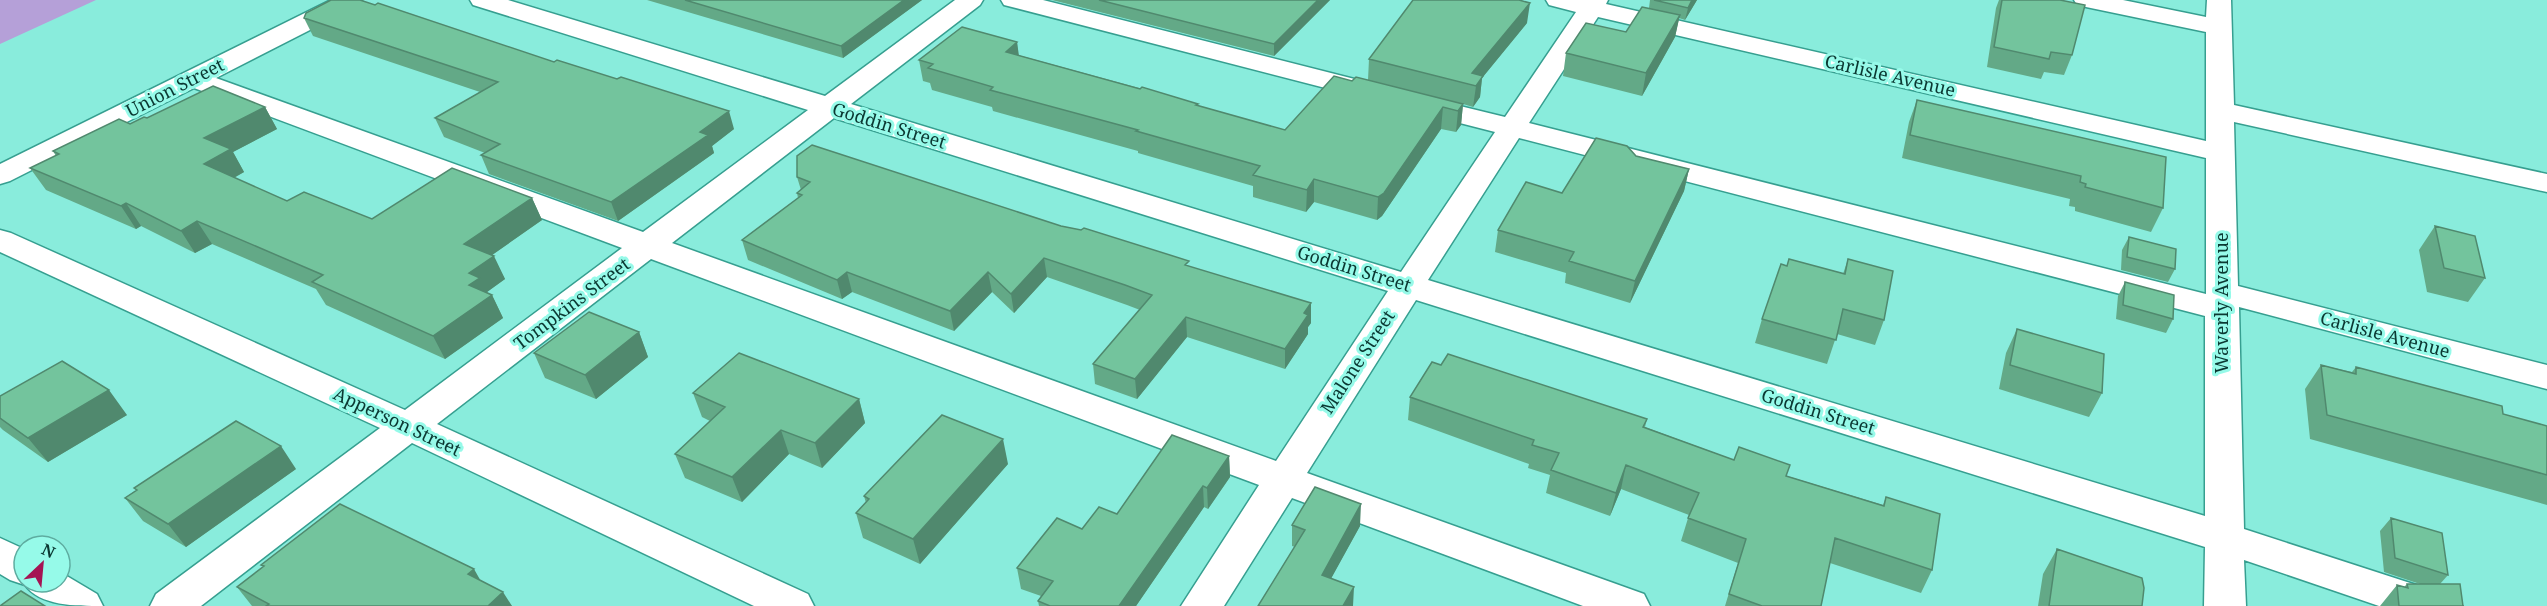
<svg xmlns="http://www.w3.org/2000/svg" width="2547" height="606" font-family="'Noto Serif',serif">
	<style>
		.green { fill: #b5a0d8 }
		.lines { fill: none; stroke-linecap: round; stroke-linejoin: round }
		.minor-casing { stroke: #369f90; stroke-width: 3 }
		.minor { fill: #fff; fill-rule: evenodd }
		.wall { fill: #63a987 }
		.shaded-wall { fill: #50896e }
		.building { fill: #73c49d; stroke: #50896e; stroke-width: 1.5 }
		.labels { text-anchor: middle; stroke-width: 6; stroke-linejoin: round; paint-order: stroke }
		.street-label { font-size: 18px; fill: #0b3832; stroke: #96fae9 }
	</style>
	<rect width="100%" height="100%" fill="#89ecdc"/>
	<path class="green" d="M 0,0 L 96,0 L 0,44 Z"/>
	<g class="lines">
		<defs>
			<path id="minor" d="M 331,0 L 362,0 L 359,5 L 216,78 L 643,232 L 808,110 L 473,5 L 470,0 L 508,0 L 825,96 L 955,0 L 983,0 L 980,5 L 851,104 L 1401,272 L 1495,132 L 1409,110 L 1405,104 L 1409,98 L 1419,96 L 1505,117 L 1576,12 L 1549,5 L 1546,0 L 1608,0 L 1606,4 L 2206,141 L 2206,32 L 2086,7 L 2077,5 L 2074,0 L 2123,0 L 2206,17 L 2207,0 L 2231,0 L 2234,105 L 2547,174 L 2547,192 L 2234,122 L 2238,286 L 2547,365 L 2547,389 L 2239,307 L 2244,529 L 2444,594 L 2450,606 L 2379,606 L 2244,560 L 2246,606 L 2204,606 L 2205,547 L 1416,300 L 1307,473 L 1644,594 L 1650,606 L 1583,606 L 1292,498 L 1224,606 L 1181,606 L 1259,485 L 651,259 L 437,424 L 808,594 L 814,606 L 754,606 L 412,443 L 201,606 L 150,606 L 156,594 L 380,428 L 0,252 L 0,230 L 11,233 L 405,410 L 622,248 L 194,88 L 10,181 L 0,184 L 0,164 ZM 1598,17 L 2206,158 L 2206,294 L 1529,123 ZM 834,118 L 1388,291 L 1276,461 L 672,243 ZM 1519,138 L 2205,316 L 2205,516 L 1428,280 Z
				M 1001,0 L 1043,0 L 1382,86 L 1386,92 L 1382,98 L 1372,100 L 1004,5 Z
				M 0,538 L 24,549 L 24,582 L 60,582 L 60,572 L 97,594 L 103,606 C 75,606 40,606 25,585 L 10,580 L 0,574 Z"/>
		</defs>
		<use href="#minor" class="minor-casing"/>
		<use href="#minor" class="minor"/>
	</g>
	<path class="wall" d="M 647,0 L 922,0 L 843,58 Z
		M 1052,0 L 1330,0 L 1274,56 Z
		M 1650,0 L 1697,0 L 1685,20 L 1679,18 L 1675,37 L 1642,96 L 1563,76 L 1566,53 L 1626,32 L 1649,8 Z
		M 1999,0 L 2060,0 L 2072,55 L 2064,75 L 2044,72 L 2041,79 L 1987,67 L 1996,8 Z
		M 304,18 L 734,129 L 712,146 L 714,153 L 618,221 L 489,174 L 481,155 L 485,153 L 444,137 L 435,118 L 480,92 L 313,36 Z
		M 1527,23 L 1482,78 L 1480,97 L 1473,107 L 1463,104 L 1461,125 L 1456,132 L 1441,129 L 1382,216 L 1377,220 L 1314,202 L 1306,212 L 1253,197 L 1253,186 L 1138,153 L 1138,151 L 993,111 L 992,107 L 932,90 L 930,83 L 923,81 L 919,60 L 1017,42 L 1018,55 L 1198,104 L 1198,106 L 1285,130 L 1352,81 L 1368,80 L 1369,59 Z
		M 1917,100 L 2163,208 L 2151,232 L 2075,211 L 2075,207 L 2069,206 L 2070,199 L 1902,158 L 1909,122 Z
		M 265,107 L 277,129 L 233,152 L 244,172 L 234,178 L 287,201 L 372,219 L 532,198 L 542,220 L 492,255 L 505,279 L 487,292 L 487,293 L 492,295 L 503,318 L 445,359 L 326,305 L 316,289 L 212,244 L 195,253 L 141,226 L 136,229 L 46,190 L 30,168 L 56,156 L 53,151 L 147,118 Z
		M 1636,156 L 1689,169 L 1684,191 L 1630,303 L 1565,283 L 1566,273 L 1495,252 L 1498,230 L 1562,193 Z
		M 797,177 L 1061,226 L 1189,266 L 1311,323 L 1308,327 L 1308,334 L 1285,369 L 1187,337 L 1137,399 L 1095,384 L 1093,364 L 1140,310 L 1127,305 L 1047,277 L 1014,313 L 992,292 L 954,331 L 852,292 L 842,299 L 748,260 L 742,240 L 798,198 L 797,193 L 801,190 Z
		M 2435,226 L 2485,278 L 2468,302 L 2427,292 L 2419,250 Z
		M 2129,237 L 2175,269 L 2168,282 L 2121,270 L 2122,250 Z
		M 1848,259 L 1884,320 L 1875,345 L 1837,334 L 1827,364 L 1755,343 L 1762,319 L 1787,266 L 1843,274 Z
		M 2125,282 L 2173,319 L 2166,333 L 2116,319 L 2118,296 Z
		M 2017,329 L 2102,393 L 2089,417 L 1999,389 L 2006,353 Z
		M 639,332 L 648,357 L 596,399 L 545,378 L 534,353 Z
		M 1441,365 L 1647,419 L 1645,427 L 1734,460 L 1883,505 L 1886,497 L 1932,570 L 1921,593 L 1830,563 L 1821,606 L 1725,606 L 1738,563 L 1681,541 L 1689,515 L 1621,489 L 1610,516 L 1546,493 L 1550,475 L 1528,468 L 1529,464 L 1408,420 L 1410,397 Z
		M 2321,365 L 2352,372 L 2356,367 L 2503,414 L 2547,426 L 2547,505 L 2310,439 L 2305,389 Z
		M 693,393 L 859,399 L 865,423 L 822,468 L 789,454 L 742,502 L 685,478 L 675,454 L 710,421 L 702,417 Z
		M 0,396 L 127,415 L 48,462 L 3,430 L 0,427 Z
		M 1229,456 L 1230,477 L 1208,509 L 1204,507 L 1136,606 L 1039,606 L 1038,601 L 1041,596 L 1021,589 L 1017,568 L 1082,529 L 1117,514 Z
		M 1008,464 L 920,564 L 863,538 L 856,513 L 866,503 L 864,496 Z
		M 296,469 L 186,547 L 143,521 L 125,498 L 136,490 L 134,488 Z
		M 2391,518 L 2448,575 L 2440,584 L 2464,606 L 2380,606 L 2397,585 L 2404,587 L 2407,584 L 2420,584 L 2384,572 L 2380,531 Z
		M 1292,525 L 1360,526 L 1331,578 L 1295,547 L 1292,546 Z
		M 2057,549 L 2142,606 L 2038,606 L 2043,574 Z
		M 261,565 L 480,580 L 512,606 L 252,606 L 237,587 L 263,567 Z"/>
	<path class="shaded-wall" d="M 904,0 L 922,0 L 843,58 L 841,46 Z
		M 1318,0 L 1330,0 L 1274,56 L 1274,44 Z
		M 1692,0 L 1697,0 L 1685,20 L 1688,8 Z
		M 1530,3 L 1527,23 L 1482,78 L 1480,97 L 1473,107 L 1476,86 L 1472,73 Z
		M 1680,15 L 1675,37 L 1642,96 L 1646,73 Z
		M 1017,42 L 1020,63 L 1006,52 Z
		M 1463,104 L 1461,125 L 1456,132 L 1458,111 Z
		M 265,107 L 277,129 L 233,152 L 244,172 L 217,187 L 204,164 L 204,138 Z
		M 1443,107 L 1441,129 L 1382,216 L 1377,220 L 1378,197 Z
		M 729,111 L 734,129 L 712,146 L 714,153 L 618,221 L 611,202 L 700,132 Z
		M 1689,169 L 1684,191 L 1630,303 L 1635,281 Z
		M 1314,179 L 1314,202 L 1306,212 L 1307,190 Z
		M 532,198 L 542,220 L 475,267 L 464,244 Z
		M 126,203 L 141,226 L 136,229 L 121,206 Z
		M 197,221 L 212,244 L 195,253 L 181,231 Z
		M 494,256 L 505,279 L 487,292 L 489,297 L 492,295 L 503,318 L 445,359 L 433,336 L 469,285 L 469,273 Z
		M 1044,258 L 1047,277 L 1014,313 L 1011,294 Z
		M 847,272 L 852,292 L 842,299 L 837,280 Z
		M 988,272 L 992,292 L 954,331 L 950,311 Z
		M 1311,303 L 1311,323 L 1308,327 L 1308,334 L 1285,369 L 1285,349 L 1304,313 Z
		M 1186,317 L 1187,337 L 1137,399 L 1135,379 Z
		M 639,332 L 648,357 L 596,399 L 585,375 Z
		M 109,390 L 127,415 L 48,462 L 28,438 Z
		M 859,399 L 865,423 L 822,468 L 815,443 Z
		M 781,430 L 789,454 L 742,502 L 732,477 Z
		M 1003,439 L 1008,464 L 920,564 L 913,539 Z
		M 281,446 L 296,469 L 186,547 L 168,524 Z
		M 1229,456 L 1230,477 L 1208,509 L 1207,488 Z
		M 1626,465 L 1621,489 L 1610,516 L 1616,493 Z
		M 1203,486 L 1204,507 L 1136,606 L 1119,606 Z
		M 1361,504 L 1360,526 L 1321,597 L 1322,575 Z
		M 474,569 L 487,592 L 468,574 Z
		M 1354,587 L 1353,606 L 1343,606 Z
		M 503,592 L 512,606 L 488,606 Z"/>
	<path class="building" d="M 331,0 L 360,0 L 375,5 L 378,3 L 554,62 L 557,60 L 617,79 L 621,77 L 729,111 L 700,132 L 708,135 L 611,202 L 481,155 L 500,144 L 435,118 L 498,82 L 304,18 L 306,13 Z
		M 685,0 L 904,0 L 841,46 Z
		M 1099,0 L 1318,0 L 1274,44 Z
		M 1413,0 L 1519,0 L 1530,3 L 1472,73 L 1483,76 L 1476,86 L 1369,59 Z
		M 1654,0 L 1692,0 L 1688,8 Z
		M 2002,0 L 2060,0 L 2085,5 L 2072,55 L 2051,52 L 2049,59 L 1994,47 Z
		M 1642,7 L 1680,15 L 1646,73 L 1566,53 L 1586,23 L 1626,32 Z
		M 962,27 L 1017,42 L 1006,52 L 1140,89 L 1142,87 L 1198,104 L 1196,105 L 1285,130 L 1334,76 L 1352,81 L 1356,77 L 1463,104 L 1458,111 L 1443,107 L 1384,193 L 1378,197 L 1314,179 L 1307,190 L 1253,175 L 1260,166 L 1136,131 L 1138,130 L 990,90 L 993,87 L 928,68 L 933,64 L 919,60 Z
		M 213,86 L 265,107 L 204,138 L 231,149 L 204,164 L 287,201 L 304,192 L 372,219 L 452,168 L 532,198 L 464,244 L 494,256 L 469,273 L 480,278 L 469,285 L 492,295 L 433,336 L 312,282 L 323,275 L 197,221 L 181,231 L 126,203 L 121,206 L 30,168 L 59,154 L 53,151 L 119,119 L 130,124 L 144,117 L 147,118 Z
		M 1917,100 L 2166,157 L 2163,208 L 2085,187 L 2086,184 L 2080,182 L 2081,176 L 1910,135 Z
		M 1596,138 L 1627,146 L 1636,156 L 1689,169 L 1635,281 L 1569,261 L 1574,252 L 1498,230 L 1526,182 L 1562,193 Z
		M 812,145 L 1061,226 L 1081,230 L 1084,228 L 1189,261 L 1185,265 L 1311,303 L 1304,313 L 1308,315 L 1285,349 L 1186,317 L 1135,379 L 1093,364 L 1152,295 L 1125,285 L 1044,258 L 1011,294 L 988,272 L 950,311 L 847,272 L 837,280 L 742,240 L 802,195 L 797,193 L 810,182 L 797,177 L 797,156 Z
		M 2435,226 L 2475,236 L 2485,278 L 2444,268 Z
		M 2129,237 L 2176,249 L 2175,269 L 2127,257 Z
		M 1789,259 L 1845,274 L 1848,259 L 1893,271 L 1884,320 L 1843,309 L 1836,340 L 1762,319 L 1781,264 L 1787,266 Z
		M 2125,282 L 2174,295 L 2173,319 L 2123,305 Z
		M 589,312 L 639,332 L 585,375 L 534,353 Z
		M 2017,329 L 2104,354 L 2102,393 L 2010,365 Z
		M 739,353 L 859,399 L 815,443 L 781,430 L 732,477 L 675,454 L 725,407 L 693,393 Z
		M 1448,354 L 1647,419 L 1643,427 L 1734,460 L 1739,447 L 1790,465 L 1786,476 L 1884,506 L 1886,497 L 1940,514 L 1932,570 L 1835,538 L 1821,606 L 1762,606 L 1729,594 L 1746,539 L 1688,518 L 1699,493 L 1626,465 L 1616,493 L 1551,470 L 1559,453 L 1532,445 L 1534,440 L 1410,397 L 1432,362 L 1441,365 Z
		M 62,361 L 109,390 L 28,438 L 0,418 L 0,396 Z
		M 2321,365 L 2356,374 L 2356,367 L 2450,392 L 2502,406 L 2503,414 L 2547,426 L 2547,475 L 2327,415 Z
		M 942,415 L 1003,439 L 913,539 L 856,513 L 869,499 L 864,496 Z
		M 236,421 L 281,446 L 168,524 L 125,498 L 137,490 L 134,488 Z
		M 1172,435 L 1229,456 L 1207,488 L 1203,486 L 1119,606 L 1050,606 L 1038,601 L 1053,581 L 1017,568 L 1057,518 L 1082,529 L 1099,507 L 1117,514 Z
		M 1315,487 L 1361,504 L 1322,575 L 1354,587 L 1343,606 L 1258,606 L 1305,530 L 1292,525 Z
		M 340,504 L 474,569 L 468,574 L 503,592 L 488,606 L 266,606 L 269,604 L 237,587 L 264,566 L 261,565 Z
		M 2391,518 L 2442,533 L 2448,575 L 2395,558 Z
		M 2057,549 L 2142,578 L 2144,588 L 2142,606 L 2049,606 Z
		M 2407,584 L 2460,584 L 2463,606 L 2464,606 L 2399,606 L 2397,585 L 2408,588 Z
		M 21,591 L 45,606 L 0,606 Z"/>
	<g class="labels">
		<g class="street-label">
			<text transform="translate(1890 76) rotate(13)" y="6">Carlisle Avenue</text>
			<text transform="translate(175 88) rotate(-27)" y="6">Union Street</text>
			<text transform="translate(889 126) rotate(17)" y="6">Goddin Street</text>
			<text transform="translate(1354 269) rotate(17)" y="6">Goddin Street</text>
			<text transform="translate(2222 303) rotate(-90)" y="6">Waverly Avenue</text>
			<text transform="translate(572 304) rotate(-37)" y="6">Tompkins Street</text>
			<text transform="translate(2385 335) rotate(15)" y="6">Carlisle Avenue</text>
			<text transform="translate(1358 362) rotate(-57)" y="6">Malone Street</text>
			<text transform="translate(1818 412) rotate(17)" y="6">Goddin Street</text>
			<text transform="translate(397 422) rotate(25)" y="6">Apperson Street</text>
		</g>
	</g>
	<g transform="translate(42 564) rotate(26)"><circle r="28" fill="#96fae9" stroke="#5eaca0" stroke-width="1.5"/>
	<path d="M0-4.5L10 22L0 15L-10 22Z" fill="#a51454"/>
	<text y="-9" font-size="16" font-weight="bold" text-anchor="middle" fill="#0b3832">N</text>
	</g>
</svg>
